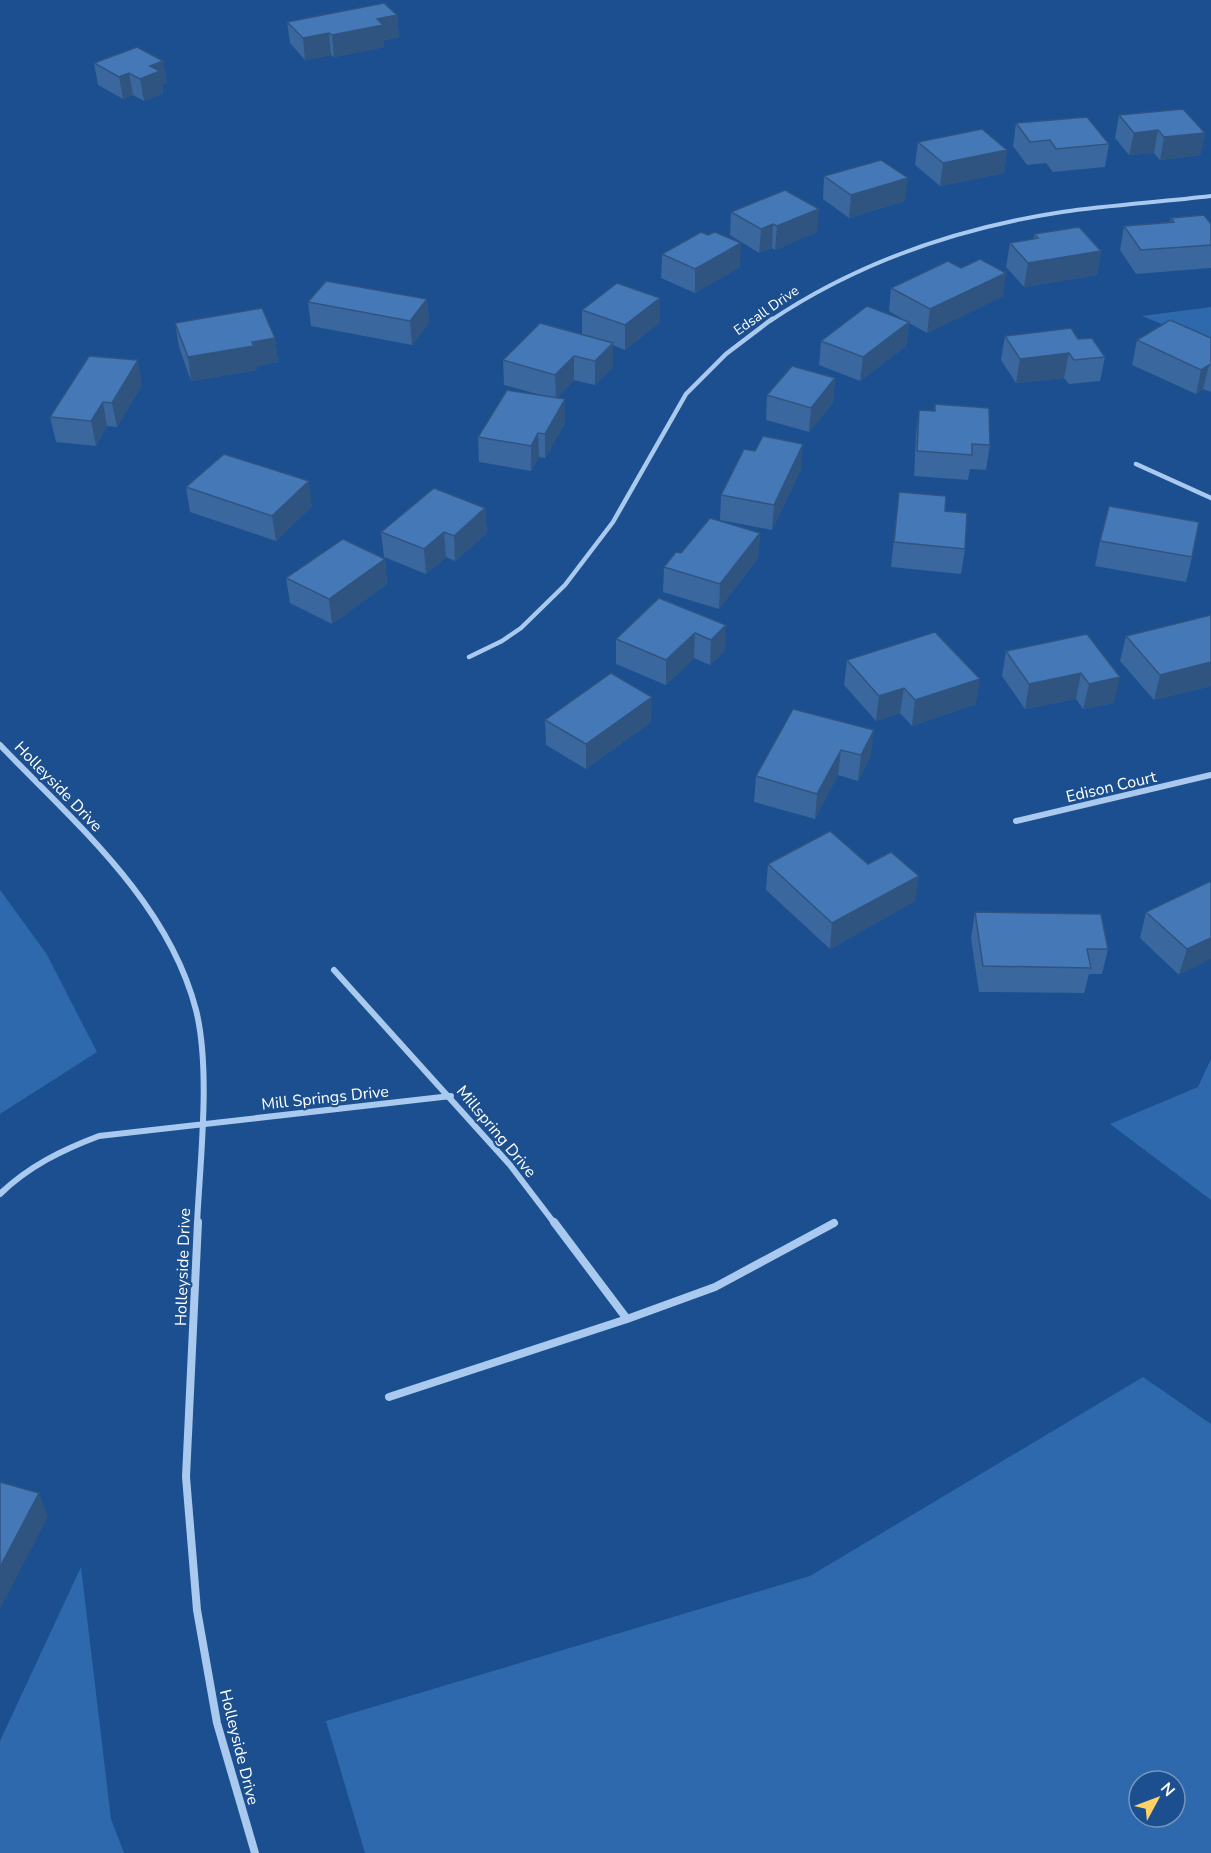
<svg xmlns="http://www.w3.org/2000/svg" width="1211" height="1853" font-family="'Nunito Sans',sans-serif">
	<style>
		.green { fill: #2e69ad; fill-rule: evenodd }
		.lines { fill: none; stroke-linecap: round; stroke-linejoin: round }
		.street-far3 { stroke: #a9c9ee; stroke-width: 4 }
		.street-far2 { stroke: #a9c9ee; stroke-width: 4.5 }
		.street-far1 { stroke: #a9c9ee; stroke-width: 6 }
		.street { stroke: #a9c9ee; stroke-width: 8 }
		.wall { fill: #3a679d }
		.shaded-wall { fill: #305480 }
		.building { fill: #4478b7; stroke: #305480; stroke-width: 1.5 }
		.labels { text-anchor: middle; stroke-width: 4.5; stroke-linejoin: round; paint-order: stroke }
		.far-street-label { font-size: 14px; fill: #fff; stroke: #1b4f8f }
		.street-label { font-size: 16px; fill: #fff; stroke: #1b4f8f }
	</style>
	<rect width="100%" height="100%" fill="#1b4f8f"/>
	<path class="green" d="M 1211,307 L 1211,344 L 1142,316 Z
		M 0,890 L 46,953 L 97,1052 L 0,1114 Z
		M 1211,1059 L 1211,1200 L 1110,1124 L 1198,1087 Z
		M 1143,1377 L 1211,1424 L 1211,1853 L 365,1853 L 326,1721 L 810,1576 ZM 1139,1781 L 1175,1781 L 1175,1817 L 1139,1817 Z
		M 81,1567 L 111,1819 L 124,1853 L 0,1853 L 0,1741 Z"/>
	<g class="lines">
		<path class="street-far3" d="M 770,321 C 858,262 958,228 1062,212 C 1111,205 1161,202 1211,196"/>
		<path class="street-far2" d="M 1136,464 L 1211,498
			M 469,657 L 502,641 L 521,628 L 565,585 L 613,522 L 686,394 L 726,354 L 772,319"/>
		<path class="street-far1" d="M 0,745 C 75,823 168,901 196,1010 C 211,1070 200,1161 197,1224
			M 1016,821 L 1211,775
			M 334,970 L 510,1165 L 555,1224
			M 0,1194 C 29,1166 62,1150 99,1136 L 451,1096"/>
		<path class="street" d="M 198,1222 L 186,1477 L 197,1610 L 217,1723 L 255,1853
			M 554,1222 L 627,1319
			M 389,1397 L 627,1319 L 715,1287 L 834,1223"/>
	</g>
	<path class="wall" d="M 397,15 L 399,37 L 384,40 L 384,47 L 334,57 L 331,55 L 305,60 L 290,43 L 287,22 Z
		M 163,61 L 167,83 L 162,85 L 163,93 L 144,101 L 133,95 L 123,99 L 98,85 L 94,63 Z
		M 1119,115 L 1205,133 L 1200,155 L 1160,160 L 1154,153 L 1129,155 L 1115,138 Z
		M 1016,123 L 1109,144 L 1105,167 L 1053,172 L 1046,163 L 1027,165 L 1013,146 Z
		M 918,142 L 1007,150 L 1004,173 L 940,186 L 915,165 Z
		M 824,176 L 905,201 L 849,218 L 823,199 Z
		M 731,212 L 817,232 L 775,250 L 772,248 L 759,253 L 730,235 Z
		M 1171,218 L 1211,224 L 1211,268 L 1136,274 L 1120,250 L 1124,226 L 1170,222 Z
		M 1034,234 L 1101,251 L 1097,275 L 1024,287 L 1006,267 L 1010,243 L 1034,239 Z
		M 662,254 L 740,267 L 695,293 L 661,278 Z
		M 891,288 L 1003,296 L 927,333 L 909,323 L 906,346 L 860,381 L 819,365 L 821,341 L 906,321 L 889,311 Z
		M 427,299 L 429,323 L 412,345 L 311,326 L 308,302 Z
		M 582,310 L 660,322 L 625,350 L 613,345 L 613,367 L 595,385 L 574,380 L 557,398 L 565,399 L 565,423 L 545,458 L 539,457 L 531,471 L 479,462 L 478,437 L 541,395 L 504,385 L 503,360 L 582,334 Z
		M 175,323 L 275,338 L 278,362 L 257,366 L 257,370 L 191,381 L 179,347 Z
		M 1005,336 L 1078,339 L 1105,357 L 1100,381 L 1069,384 L 1064,378 L 1016,383 L 1001,360 Z
		M 1211,338 L 1211,392 L 1203,389 L 1196,394 L 1132,365 L 1137,340 Z
		M 835,378 L 833,403 L 809,432 L 766,420 L 767,395 Z
		M 142,385 L 117,427 L 107,426 L 96,446 L 56,442 L 50,417 Z
		M 935,404 L 990,445 L 986,470 L 970,469 L 968,480 L 914,476 L 916,434 L 919,410 L 934,411 Z
		M 801,469 L 772,530 L 720,520 L 721,495 Z
		M 186,487 L 312,506 L 276,541 L 190,512 Z
		M 899,492 L 945,511 L 965,549 L 961,574 L 891,567 Z
		M 485,508 L 487,533 L 455,561 L 446,557 L 426,574 L 384,557 L 381,532 Z
		M 760,533 L 758,558 L 719,609 L 663,592 L 664,567 L 681,553 Z
		M 1100,541 L 1192,557 L 1186,582 L 1095,566 Z
		M 385,559 L 387,584 L 332,624 L 290,603 L 286,578 Z
		M 659,598 L 725,651 L 710,665 L 694,658 L 666,685 L 616,664 L 616,639 Z
		M 1211,615 L 1211,686 L 1154,700 L 1120,661 L 1126,636 Z
		M 1087,634 L 1114,703 L 1083,709 L 1076,699 L 1025,709 L 1002,676 L 1006,651 Z
		M 847,660 L 976,704 L 912,726 L 900,713 L 876,721 L 844,685 Z
		M 793,709 L 871,755 L 858,781 L 838,775 L 815,819 L 754,802 L 756,776 Z
		M 545,720 L 651,722 L 586,769 L 546,745 Z
		M 768,864 L 868,864 L 915,901 L 830,949 L 766,890 Z
		M 1211,881 L 1179,975 L 1140,938 L 1146,912 Z
		M 975,912 L 1108,949 L 1102,974 L 1089,974 L 1084,993 L 979,992 L 971,938 Z"/>
	<path class="shaded-wall" d="M 397,15 L 399,37 L 384,40 L 384,47 L 334,57 L 332,35 L 377,19 Z
		M 329,33 L 331,55 L 305,60 L 303,38 Z
		M 163,61 L 167,83 L 162,85 L 163,93 L 144,101 L 140,79 L 150,66 Z
		M 129,73 L 133,95 L 123,99 L 119,77 Z
		M 1158,130 L 1154,153 L 1129,155 L 1134,133 Z
		M 1205,133 L 1200,155 L 1160,160 L 1164,137 Z
		M 1007,150 L 1004,173 L 940,186 L 943,163 Z
		M 908,178 L 905,201 L 849,218 L 851,195 Z
		M 819,209 L 817,232 L 775,250 L 777,226 Z
		M 773,224 L 772,248 L 759,253 L 761,229 Z
		M 741,243 L 740,267 L 695,293 L 695,269 Z
		M 1101,251 L 1097,275 L 1024,287 L 1028,263 Z
		M 1006,273 L 1003,296 L 927,333 L 930,309 Z
		M 660,298 L 660,322 L 625,350 L 625,325 Z
		M 427,299 L 429,323 L 412,345 L 410,321 Z
		M 909,322 L 906,346 L 860,381 L 863,357 Z
		M 275,338 L 278,362 L 257,366 L 257,370 L 191,381 L 188,357 Z
		M 613,343 L 613,367 L 595,385 L 595,361 Z
		M 1069,353 L 1064,378 L 1016,383 L 1020,359 Z
		M 574,356 L 574,380 L 556,399 L 555,375 Z
		M 138,360 L 142,385 L 117,427 L 112,403 Z
		M 1209,365 L 1203,389 L 1196,394 L 1201,370 Z
		M 835,378 L 833,403 L 809,432 L 811,408 Z
		M 565,399 L 565,423 L 545,458 L 545,434 Z
		M 103,402 L 107,426 L 96,446 L 91,421 Z
		M 538,433 L 539,457 L 531,471 L 531,446 Z
		M 803,444 L 801,469 L 772,530 L 774,505 Z
		M 309,481 L 312,506 L 276,541 L 272,516 Z
		M 485,508 L 487,533 L 455,561 L 454,536 Z
		M 444,532 L 446,557 L 426,574 L 424,549 Z
		M 760,533 L 758,558 L 719,609 L 720,584 Z
		M 385,559 L 387,584 L 332,624 L 329,599 Z
		M 726,625 L 725,651 L 710,665 L 711,640 Z
		M 695,633 L 694,658 L 666,685 L 666,660 Z
		M 1211,662 L 1211,686 L 1154,700 L 1160,675 Z
		M 1081,673 L 1076,699 L 1025,709 L 1029,684 Z
		M 1120,677 L 1114,703 L 1083,709 L 1089,684 Z
		M 980,679 L 976,704 L 912,726 L 915,700 Z
		M 904,688 L 900,713 L 876,721 L 879,696 Z
		M 652,697 L 651,722 L 586,769 L 586,744 Z
		M 874,730 L 871,755 L 858,781 L 861,755 Z
		M 841,750 L 838,775 L 815,819 L 817,794 Z
		M 919,876 L 915,901 L 830,949 L 832,923 Z
		M 1211,938 L 1211,959 L 1179,975 L 1187,949 Z
		M 39,1493 L 48,1517 L 0,1609 L 0,1567 Z"/>
	<path class="building" d="M 384,3 L 397,15 L 377,19 L 383,25 L 332,35 L 329,33 L 303,38 L 287,22 Z
		M 137,47 L 163,61 L 150,66 L 160,71 L 140,79 L 129,73 L 119,77 L 94,63 Z
		M 1183,109 L 1205,133 L 1164,137 L 1158,130 L 1134,133 L 1119,115 Z
		M 1087,117 L 1109,144 L 1056,149 L 1050,140 L 1030,142 L 1016,123 Z
		M 982,129 L 1007,150 L 943,163 L 918,142 Z
		M 881,160 L 908,178 L 851,195 L 824,176 Z
		M 785,190 L 819,209 L 777,226 L 773,224 L 761,229 L 731,212 Z
		M 1204,215 L 1211,224 L 1211,245 L 1141,250 L 1124,226 L 1174,222 L 1171,218 Z
		M 1079,227 L 1101,251 L 1028,263 L 1010,243 L 1038,238 L 1034,234 Z
		M 701,232 L 708,235 L 715,232 L 741,243 L 695,269 L 662,254 Z
		M 980,259 L 1006,273 L 930,309 L 891,288 L 948,261 L 961,268 Z
		M 326,281 L 427,299 L 410,321 L 308,302 Z
		M 617,283 L 660,298 L 625,325 L 582,310 Z
		M 867,306 L 909,322 L 863,357 L 821,341 Z
		M 262,308 L 275,338 L 252,342 L 254,346 L 188,357 L 175,323 Z
		M 1170,320 L 1211,338 L 1211,365 L 1209,365 L 1201,370 L 1137,340 Z
		M 540,323 L 613,343 L 595,361 L 574,356 L 555,375 L 503,360 Z
		M 1071,328 L 1078,339 L 1092,338 L 1105,357 L 1074,360 L 1069,353 L 1020,359 L 1005,336 Z
		M 89,356 L 138,360 L 112,403 L 103,402 L 91,421 L 50,417 Z
		M 792,366 L 835,378 L 811,408 L 767,395 Z
		M 507,390 L 565,399 L 545,434 L 538,433 L 531,446 L 478,437 Z
		M 935,404 L 989,408 L 990,445 L 972,444 L 972,455 L 917,451 L 919,410 L 935,411 Z
		M 763,436 L 803,444 L 774,505 L 721,495 L 744,449 L 755,451 Z
		M 224,454 L 309,481 L 272,516 L 186,487 Z
		M 434,488 L 485,508 L 454,536 L 444,532 L 424,549 L 381,532 Z
		M 899,492 L 946,496 L 945,511 L 967,513 L 965,549 L 894,542 Z
		M 1109,506 L 1199,522 L 1192,557 L 1100,541 Z
		M 710,518 L 760,533 L 720,584 L 664,567 L 676,552 L 681,553 Z
		M 343,539 L 385,559 L 329,599 L 286,578 Z
		M 659,598 L 726,625 L 711,640 L 695,633 L 666,660 L 616,639 Z
		M 1211,615 L 1211,662 L 1160,675 L 1126,636 Z
		M 935,632 L 980,679 L 915,700 L 904,688 L 879,696 L 847,660 Z
		M 1087,634 L 1120,677 L 1089,684 L 1081,673 L 1029,684 L 1006,651 Z
		M 611,673 L 652,697 L 586,744 L 545,720 Z
		M 793,709 L 874,730 L 861,755 L 841,750 L 817,794 L 756,776 Z
		M 830,831 L 868,864 L 891,852 L 919,876 L 832,923 L 768,864 Z
		M 1211,881 L 1211,938 L 1187,949 L 1146,912 Z
		M 975,912 L 1101,914 L 1108,949 L 1087,949 L 1091,968 L 983,966 Z
		M 0,1482 L 39,1493 L 0,1567 Z"/>
	<g class="labels">
		<g class="far-street-label">
			<text transform="translate(766 310) rotate(-35)" y="5">Edsall Drive</text>
		</g>
		<g class="street-label">
			<text transform="translate(59 786) rotate(46)" y="6">Holleyside Drive</text>
			<text transform="translate(1111 786) rotate(-13)" y="6">Edison Court</text>
			<text transform="translate(325 1097) rotate(-6)" y="6">Mill Springs Drive</text>
			<text transform="translate(497 1131) rotate(50)" y="6">Millspring Drive</text>
			<text transform="translate(182 1267) rotate(-88)" y="6">Holleyside Drive</text>
			<text transform="translate(240 1747) rotate(76)" y="6">Holleyside Drive</text>
		</g>
	</g>
	<g transform="translate(1157 1799) rotate(49)"><circle r="28" fill="#1b4f8f" stroke="#7695bc" stroke-width="1.5"/>
	<path d="M0-4.5L10 22L0 15L-10 22Z" fill="#ffd166"/>
	<text y="-9" font-size="16" font-weight="bold" text-anchor="middle" fill="#ffffff">N</text>
	</g>
</svg>
